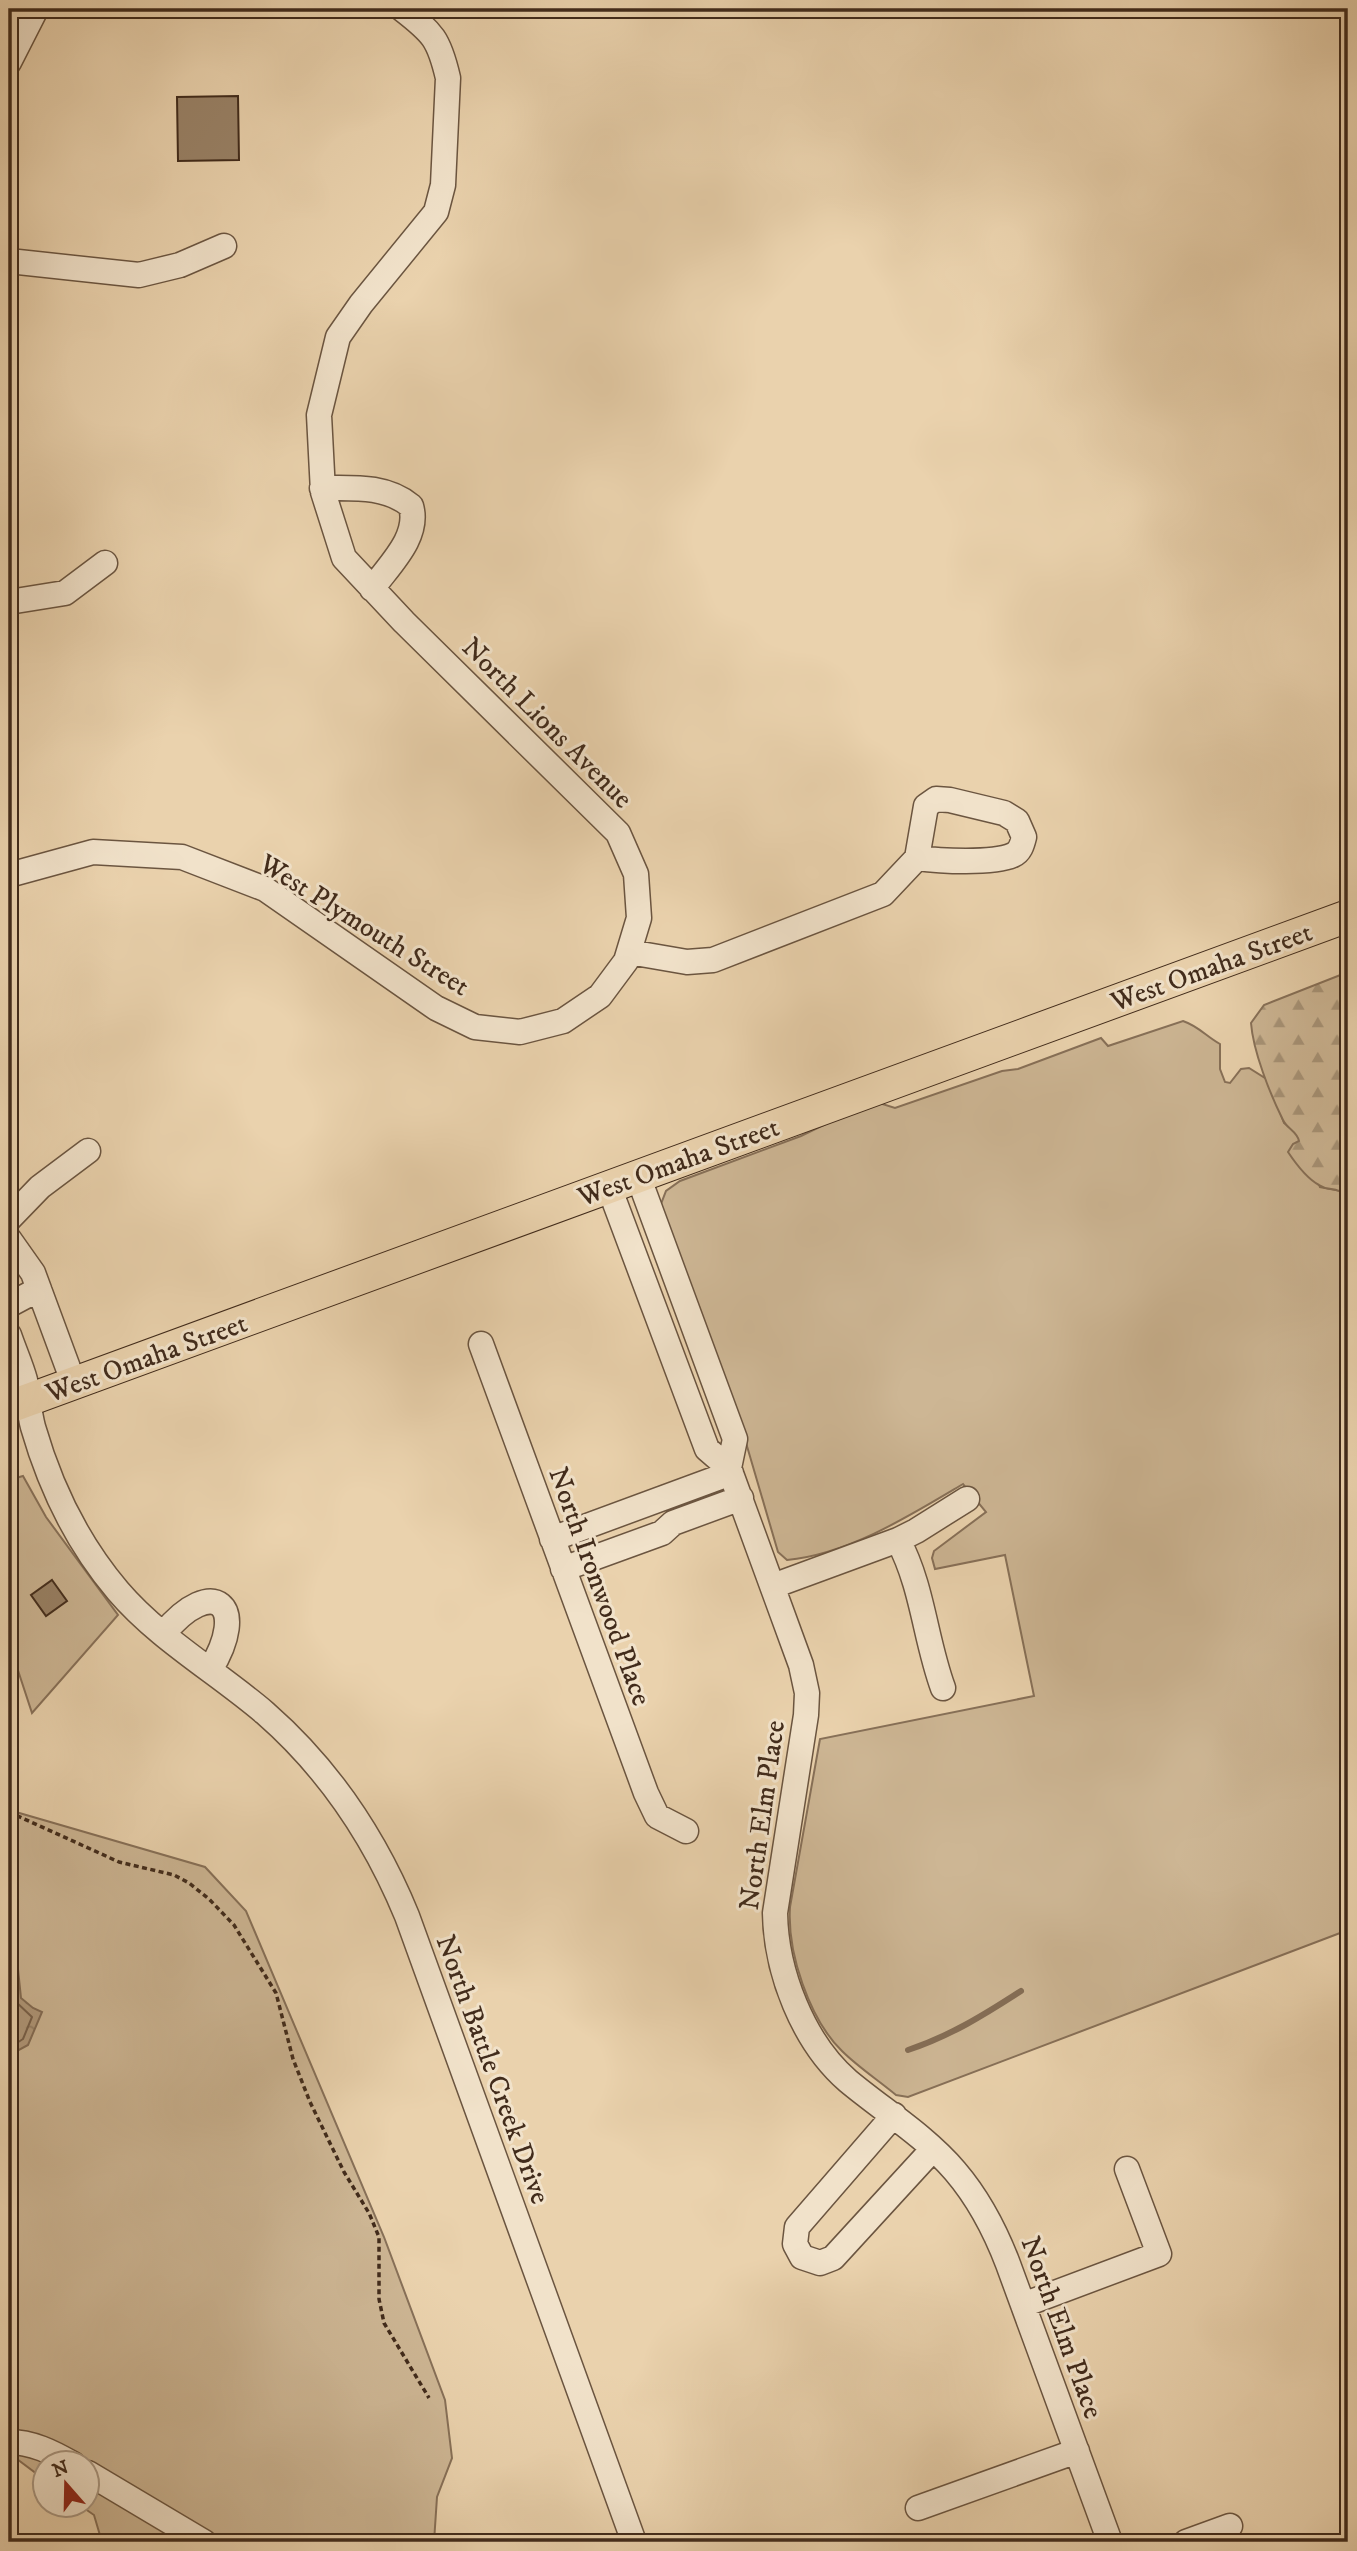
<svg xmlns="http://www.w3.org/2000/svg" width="1357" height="2551" font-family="'IM FELL DW Pica',serif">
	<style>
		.green { fill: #cdb694; stroke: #877058; stroke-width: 2 }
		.forest { fill: url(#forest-firs); stroke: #877058; stroke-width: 2 }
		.water { fill: url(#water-ripples); stroke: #846d55; stroke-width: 2 }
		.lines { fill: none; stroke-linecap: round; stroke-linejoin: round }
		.shore { stroke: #79624b; stroke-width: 2 }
		.stream { stroke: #846d55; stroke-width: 6 }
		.building { fill: #998267; stroke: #412b1b; stroke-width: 2 }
		.minor-casing { stroke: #6b5540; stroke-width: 27 }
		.major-casing { stroke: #412b1b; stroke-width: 34 }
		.path { stroke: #412b1b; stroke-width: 3.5; stroke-dasharray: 5 3.5; stroke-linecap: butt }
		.minor { stroke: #f1e2ca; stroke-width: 24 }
		.major { stroke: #ead2ad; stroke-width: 32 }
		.labels { text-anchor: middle; stroke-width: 6; stroke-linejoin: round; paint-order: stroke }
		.street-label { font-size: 28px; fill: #412b1b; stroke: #f1e2ca }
	</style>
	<defs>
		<pattern id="forest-firs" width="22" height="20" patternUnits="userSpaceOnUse" patternTransform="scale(1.75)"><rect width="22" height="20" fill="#cdb694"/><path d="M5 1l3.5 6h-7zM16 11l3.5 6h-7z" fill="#a89478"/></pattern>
		<pattern id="water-ripples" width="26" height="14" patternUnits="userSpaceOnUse" patternTransform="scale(1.75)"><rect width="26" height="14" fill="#b1997b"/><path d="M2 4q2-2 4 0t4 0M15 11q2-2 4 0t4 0" fill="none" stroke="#927d64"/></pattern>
	</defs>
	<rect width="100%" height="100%" fill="#ead2ad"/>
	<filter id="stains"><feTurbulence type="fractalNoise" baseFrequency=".00286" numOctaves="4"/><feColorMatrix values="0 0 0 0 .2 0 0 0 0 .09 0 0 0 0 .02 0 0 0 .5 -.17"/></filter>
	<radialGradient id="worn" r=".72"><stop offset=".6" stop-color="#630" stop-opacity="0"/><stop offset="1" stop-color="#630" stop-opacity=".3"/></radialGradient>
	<path class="green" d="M 1183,1021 C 1198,1026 1206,1036 1220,1044 L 1220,1069 L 1225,1082 L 1230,1083 L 1241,1069 L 1249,1068 L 1268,1080 L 1284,1123 L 1298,1134 L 1320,1187 L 1341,1191 L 1348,1199 L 1348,1282 L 1343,1284 L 1348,1301 L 1348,1930 L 908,2097 L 896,2095 C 878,2080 858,2067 842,2051 C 809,2019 787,1952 790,1907 L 820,1739 L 1034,1696 L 1005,1555 L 935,1569 L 932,1558 L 934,1551 L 986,1512 L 963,1484 C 911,1515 849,1554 787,1560 L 778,1552 L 744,1436 L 661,1204 L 666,1191 L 680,1181 L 801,1136 L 873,1101 L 895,1108 L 1002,1071 L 1018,1069 L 1101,1038 L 1108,1046 Z
		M 23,1476 L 46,1517 L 118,1615 L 32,1713 L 9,1643 L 9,1480 Z
		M 9,1810 L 205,1867 L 246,1911 L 384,2237 L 445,2400 L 452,2458 L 437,2497 L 434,2542 L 102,2542 L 94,2515 L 81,2506 L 88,2506 L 88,2464 L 46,2464 L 45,2480 L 9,2453 Z"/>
	<path class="forest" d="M 1348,972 L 1348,1199 C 1336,1184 1331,1193 1319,1185 C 1306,1178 1296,1164 1288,1152 L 1293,1144 L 1299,1141 C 1297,1131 1287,1129 1283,1120 C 1270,1094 1253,1051 1251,1023 L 1264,1005 Z"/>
	<path class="water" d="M 9,1945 L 16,1950 L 21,1998 L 33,2008 L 42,2012 L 28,2045 L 15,2052 L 9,2060 Z"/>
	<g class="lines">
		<path class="shore" d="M 9,1953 L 15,2001 L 32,2017 L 23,2039 L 9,2048"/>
		<path class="stream" d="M 908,2050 C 950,2036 984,2015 1021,1991"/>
	</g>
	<path class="building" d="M 238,96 L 239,160 L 178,161 L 177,97 Z
		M 52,1580 L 67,1601 L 46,1616 L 31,1595 Z"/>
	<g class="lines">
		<defs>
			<path id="minor" d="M 9,62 L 36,9
				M 9,261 L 139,275 L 180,265 L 224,246
				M 322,488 C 353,488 386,485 411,506 C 420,537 389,565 372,589
				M 9,602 L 65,593 L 105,563
				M 9,875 L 93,852 L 182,857 L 265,889 L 436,1008 L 475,1027 L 520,1032 L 563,1021 L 600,996 L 626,961 L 639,918 L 636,874 L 618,833 L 404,622 L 344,558 L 323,492 L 319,415 L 338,337 L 361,304 L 436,212 L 443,185 L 448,78 C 439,39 433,33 402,9
				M 629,952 L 687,962 L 713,960 L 883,894 L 917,858 L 926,806 L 936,799 L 950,800 L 1004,813 L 1017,821 L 1024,837 C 1022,845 1020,852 1013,855 C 993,864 939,861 917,858
				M 638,1176 L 735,1439 L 729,1468
				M 609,1187 L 707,1449 L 729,1468 L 801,1665 L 807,1693 L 806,1715 L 775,1913 C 776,1972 803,2042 848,2081 C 884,2111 924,2135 955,2171 C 979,2199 995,2230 1008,2264 L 1110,2542
				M 9,1219 L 40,1187 L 88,1151
				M 9,1239 L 33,1273 L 74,1384
				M 9,1305 L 39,1289
				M 9,1335 C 14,1350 21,1365 25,1380 C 28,1396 29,1412 33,1427 C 50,1486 78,1544 118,1591 C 159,1639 217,1672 265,1713 C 329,1769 375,1838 407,1916 L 634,2542
				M 481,1344 L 646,1793 L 657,1816 L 686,1831
				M 552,1539 L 731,1473
				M 898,1540 C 923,1587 925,1639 943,1688
				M 563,1569 L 662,1533 L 673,1523 L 741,1498
				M 773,1586 L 898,1540 L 916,1531 L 967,1499
				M 164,1633 C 213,1574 250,1605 210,1670
				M 894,2115 L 797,2227 L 795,2244 L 802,2257 L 820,2263 L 833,2258 L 933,2149
				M 1023,2305 L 1159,2254 L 1127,2169
				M 9,2442 C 32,2442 52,2452 73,2464
				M 88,2473 L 204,2542
				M 918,2508 L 1077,2451
				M 1186,2542 L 1230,2526"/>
			<path id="major" d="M 9,1407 L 1348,916"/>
		</defs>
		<use href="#minor" class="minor-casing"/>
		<use href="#major" class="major-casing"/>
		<path class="path" d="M 9,1812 L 119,1862 L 174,1875 L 189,1883 L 209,1899 L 234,1925 L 276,1993 L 293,2059 L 310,2102 L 344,2172 L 369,2213 L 379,2237 L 379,2299 L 384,2323 L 429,2398"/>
		<use href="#minor" class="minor"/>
		<use href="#major" class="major"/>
	</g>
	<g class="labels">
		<g class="street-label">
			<text transform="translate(548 722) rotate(45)" y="10">North Lions Avenue</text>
			<text transform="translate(365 924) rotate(32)" y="10">West Plymouth Street</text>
			<text transform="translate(1211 966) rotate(-20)" y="10">West Omaha Street</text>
			<text transform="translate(678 1161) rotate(-20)" y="10">West Omaha Street</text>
			<text transform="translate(146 1357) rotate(-20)" y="10">West Omaha Street</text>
			<text transform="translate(601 1586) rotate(70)" y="10">North Ironwood Place</text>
			<text transform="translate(761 1815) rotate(-82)" y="10">North Elm Place</text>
			<text transform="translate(494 2069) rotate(70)" y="10">North Battle Creek Drive</text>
			<text transform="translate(1063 2327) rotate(70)" y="10">North Elm Place</text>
		</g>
	</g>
	<rect width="1357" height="2551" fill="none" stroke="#ead2ad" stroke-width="35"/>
	<rect x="10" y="10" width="1336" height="2530" fill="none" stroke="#412b1b" stroke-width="3.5"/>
	<rect x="18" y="18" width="1322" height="2516" fill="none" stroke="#412b1b" stroke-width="2"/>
	<g transform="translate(66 2484) rotate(340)"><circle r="33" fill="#f1e2ca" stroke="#ab9984" stroke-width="2"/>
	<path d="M0-5L12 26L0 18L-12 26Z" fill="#8f2418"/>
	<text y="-10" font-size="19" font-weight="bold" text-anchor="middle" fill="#412b1b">N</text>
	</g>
	<rect width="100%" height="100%" filter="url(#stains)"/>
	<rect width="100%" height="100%" fill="url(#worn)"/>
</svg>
